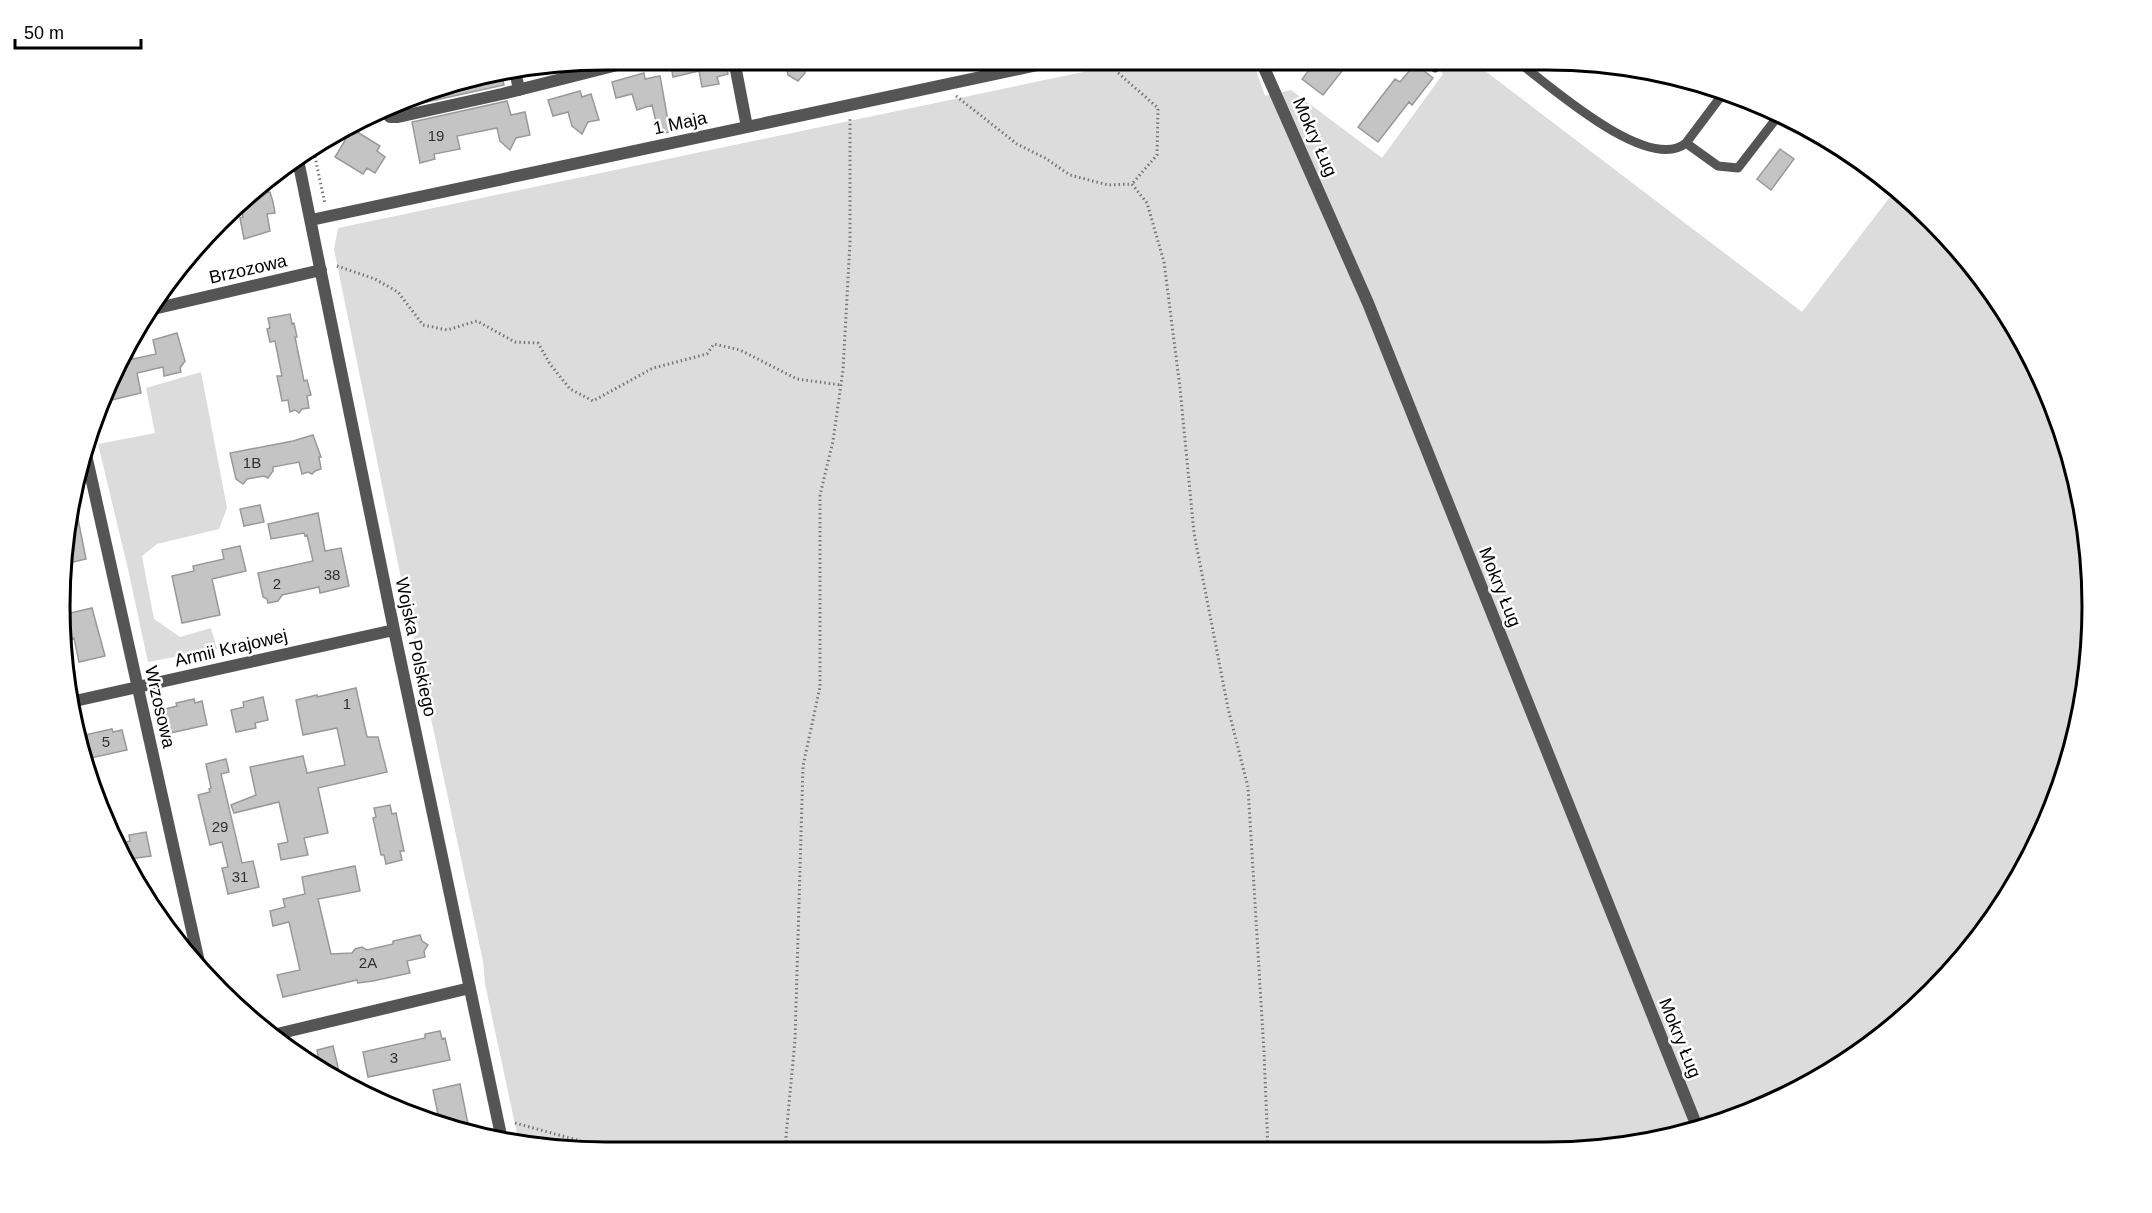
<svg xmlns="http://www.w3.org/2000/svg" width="2152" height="1213" font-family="Arial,sans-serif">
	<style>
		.green { fill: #dcdcdc }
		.building { fill: #c4c4c4; stroke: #999; stroke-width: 1.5 }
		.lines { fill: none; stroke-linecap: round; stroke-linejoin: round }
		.path { stroke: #777; stroke-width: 3; stroke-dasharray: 1.5 3; stroke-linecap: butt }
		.lane { stroke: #555; stroke-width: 9 }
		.street { stroke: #555; stroke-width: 12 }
		.labels { text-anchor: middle; stroke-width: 5; stroke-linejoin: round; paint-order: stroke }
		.number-label { font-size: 15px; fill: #313131 }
		.street-label { font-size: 18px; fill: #000; stroke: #fff }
		.rim { fill: none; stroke: #000; stroke-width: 3 }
	</style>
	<rect width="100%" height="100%" fill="#fff"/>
	<path class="green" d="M 1136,61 L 1253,61 L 1265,96 L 1291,90 L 1382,158 L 1443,74 L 1431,61 L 1472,61 L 1802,312 L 1896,189 L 1906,196 L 1979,274 L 2036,365 L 2073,465 L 2091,571 L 2087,678 L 2063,782 L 2019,880 L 1932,993 L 1849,1061 L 1721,1124 L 1616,1148 L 571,1152 L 519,1143 L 485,984 L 483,961 L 403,588 L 334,249 L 338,228 Z
		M 201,372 L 227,508 L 219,529 L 157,544 L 142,556 L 154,619 L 180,637 L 211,628 L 217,649 L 148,662 L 128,569 L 98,444 L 155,433 L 146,388 Z"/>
	<path class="building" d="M 670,60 L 726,60 L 728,74 L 717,77 L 719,84 L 702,87 L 699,71 L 673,77 Z
		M 742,60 L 764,60 L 764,66 L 744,70 Z
		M 785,60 L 802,60 L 805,73 L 798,81 L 788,75 Z
		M 1316,61 L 1350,61 L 1323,95 L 1302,79 Z
		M 1415,64 L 1433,78 L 1412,105 L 1409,102 L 1378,142 L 1358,127 L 1395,79 L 1400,82 Z
		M 644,73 L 645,79 L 660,76 L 670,132 L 659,134 L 652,105 L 637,110 L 632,94 L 616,98 L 612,82 Z
		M 502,77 L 504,85 L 408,106 L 407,102 L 431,89 Z
		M 580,91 L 582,97 L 591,94 L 599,120 L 588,122 L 582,134 L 572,126 L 568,112 L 553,116 L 548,100 Z
		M 507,101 L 511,115 L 525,112 L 530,135 L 516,138 L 510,150 L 500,141 L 497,128 L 457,136 L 460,149 L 434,154 L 435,159 L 420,163 L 412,122 Z
		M 354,130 L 380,146 L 377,151 L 385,157 L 375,173 L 367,168 L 363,174 L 335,157 L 350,132 Z
		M 1780,149 L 1794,159 L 1771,190 L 1757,179 Z
		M 261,187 L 262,193 L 270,192 L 273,202 L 275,213 L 267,214 L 270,231 L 244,239 L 240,218 L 243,217 L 241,208 Z
		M 290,314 L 292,324 L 294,323 L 297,337 L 295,337 L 304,381 L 307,380 L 311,395 L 307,396 L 309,408 L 302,409 L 299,413 L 295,410 L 290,412 L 288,400 L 282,401 L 277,376 L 282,376 L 275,341 L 270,342 L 267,329 L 270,328 L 268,318 Z
		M 177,333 L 185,361 L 180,368 L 181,372 L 164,376 L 163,367 L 137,373 L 141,393 L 108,401 L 131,349 L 133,359 L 156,354 L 153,340 Z
		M 313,435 L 321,457 L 319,457 L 321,469 L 315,471 L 312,474 L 308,472 L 302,474 L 299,462 L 273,467 L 273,471 L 268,478 L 264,476 L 247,479 L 243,484 L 236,479 L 230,453 L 293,441 Z
		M 260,505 L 264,522 L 244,526 L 240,509 Z
		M 318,513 L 325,551 L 341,548 L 349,586 L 320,593 L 319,587 L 282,595 L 278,601 L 268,603 L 267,599 L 263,597 L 258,573 L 313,561 L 307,535 L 305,536 L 304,533 L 271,539 L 268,524 Z
		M 74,514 L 77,514 L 86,559 L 69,563 Z
		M 240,546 L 246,571 L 212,579 L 220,615 L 182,623 L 172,576 L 194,571 L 193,566 L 224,559 L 222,550 Z
		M 92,608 L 105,656 L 79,662 L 74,638 L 71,639 L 66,614 Z
		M 356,688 L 367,737 L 378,737 L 387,772 L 318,788 L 328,833 L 304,838 L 308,855 L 281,860 L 278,844 L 288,842 L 279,802 L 234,813 L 231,805 L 256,795 L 250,767 L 303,756 L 307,773 L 345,765 L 337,728 L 303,735 L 296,700 L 317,695 L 317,697 Z
		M 263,697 L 268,720 L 255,723 L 256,728 L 236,732 L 231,710 L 244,707 L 243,702 Z
		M 194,699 L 195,703 L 202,701 L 207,725 L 170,733 L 165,709 L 177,706 L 176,703 Z
		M 112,729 L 113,732 L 122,730 L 127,750 L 90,758 L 85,735 Z
		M 226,759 L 229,772 L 221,774 L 242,863 L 253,861 L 259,887 L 228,894 L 222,868 L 228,867 L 222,842 L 210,845 L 198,795 L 210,792 L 209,789 L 211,788 L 206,764 Z
		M 390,805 L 392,814 L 396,813 L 404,851 L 400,851 L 402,860 L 386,864 L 384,855 L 381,855 L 373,818 L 376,817 L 374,808 Z
		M 146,832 L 151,856 L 129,859 L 122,843 L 130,841 L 129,835 Z
		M 355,866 L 360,891 L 318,899 L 331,954 L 352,953 L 355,949 L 362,947 L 367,950 L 393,944 L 393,941 L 420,935 L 422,941 L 428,945 L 424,951 L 425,957 L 407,961 L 410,973 L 373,981 L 358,983 L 357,980 L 283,997 L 277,975 L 300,970 L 289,922 L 273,926 L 270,911 L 285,907 L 283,899 L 305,894 L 302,877 Z
		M 440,1031 L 442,1039 L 445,1038 L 450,1060 L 368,1077 L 363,1052 L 425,1038 L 425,1034 Z
		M 333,1046 L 337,1063 L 341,1083 L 333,1080 L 321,1070 L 317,1050 Z
		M 460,1084 L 467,1119 L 471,1135 L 440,1124 L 433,1090 Z"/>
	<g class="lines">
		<path class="path" d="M 1122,61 L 1117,72 L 1158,108 L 1157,155 L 1132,184
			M 956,96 L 1017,144 L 1045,158 L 1070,175 L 1108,185 L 1132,184 L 1147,203 L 1164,262 L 1180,388 L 1194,533 L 1228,708 L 1248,787 L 1264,1052 L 1268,1150
			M 314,152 L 325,204
			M 337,266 L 375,279 L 398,292 L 423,325 L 447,330 L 477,321 L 515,342 L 538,343 L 550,364 L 570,389 L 593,401 L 653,368 L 707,354 L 714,344 L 740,350 L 797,379 L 841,385
			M 515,1123 L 621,1152
			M 787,1151 L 786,1136 L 795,1040 L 803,766 L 820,687 L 820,495 L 833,441 L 843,370 L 850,243 L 850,119"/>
		<path class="lane" d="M 1426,61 L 1435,68
			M 1517,61 C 1549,85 1648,174 1686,143 L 1725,91
			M 1686,143 L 1718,166 L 1738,168 L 1779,115"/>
		<path class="street" d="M 734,60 L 747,127
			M 1261,61 L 1368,303 L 1698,1129
			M 516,75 L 519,90
			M 386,113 L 390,117 L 398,117 L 502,94 L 637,60
			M 298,160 L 394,630 L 502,1140
			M 311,220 L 1056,61
			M 149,310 L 321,270
			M 85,450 L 201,971
			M 75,701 L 394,630
			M 277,1034 L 470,988"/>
	</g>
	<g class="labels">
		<g class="number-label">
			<text x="436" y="141">19</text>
			<text x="252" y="468">1B</text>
			<text x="332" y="580">38</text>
			<text x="277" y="589">2</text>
			<text x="347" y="709">1</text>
			<text x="106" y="747">5</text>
			<text x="220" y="832">29</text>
			<text x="240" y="882">31</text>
			<text x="368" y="968">2A</text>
			<text x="394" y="1063">3</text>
		</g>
		<g class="street-label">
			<text transform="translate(680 123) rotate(-12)" y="6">1 Maja</text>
			<text transform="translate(1315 137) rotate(66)" y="6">Mokry Ług</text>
			<text transform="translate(248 269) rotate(-13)" y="6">Brzozowa</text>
			<text transform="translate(1500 587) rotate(68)" y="6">Mokry Ług</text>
			<text transform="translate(416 647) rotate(78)" y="6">Wojska Polskiego</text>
			<text transform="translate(231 648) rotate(-13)" y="6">Armii Krajowej</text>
			<text transform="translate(160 707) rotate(77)" y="6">Wrzosowa</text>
			<text transform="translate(1680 1038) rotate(68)" y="6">Mokry Ług</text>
		</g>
	</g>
	<path d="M0 0H2152V1213H0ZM606 70H1546A536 536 0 0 1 2082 606V606A536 536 0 0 1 1546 1142H606A536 536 0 0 1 70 606V606A536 536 0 0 1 606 70Z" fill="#fff" fill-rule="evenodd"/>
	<path class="rim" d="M606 70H1546A536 536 0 0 1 2082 606V606A536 536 0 0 1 1546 1142H606A536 536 0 0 1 70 606V606A536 536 0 0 1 606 70Z"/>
	<path d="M15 39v9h126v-9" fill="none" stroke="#000000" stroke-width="3"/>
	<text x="24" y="39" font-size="18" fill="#000000" stroke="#ffffff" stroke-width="4.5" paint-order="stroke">50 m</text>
</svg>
